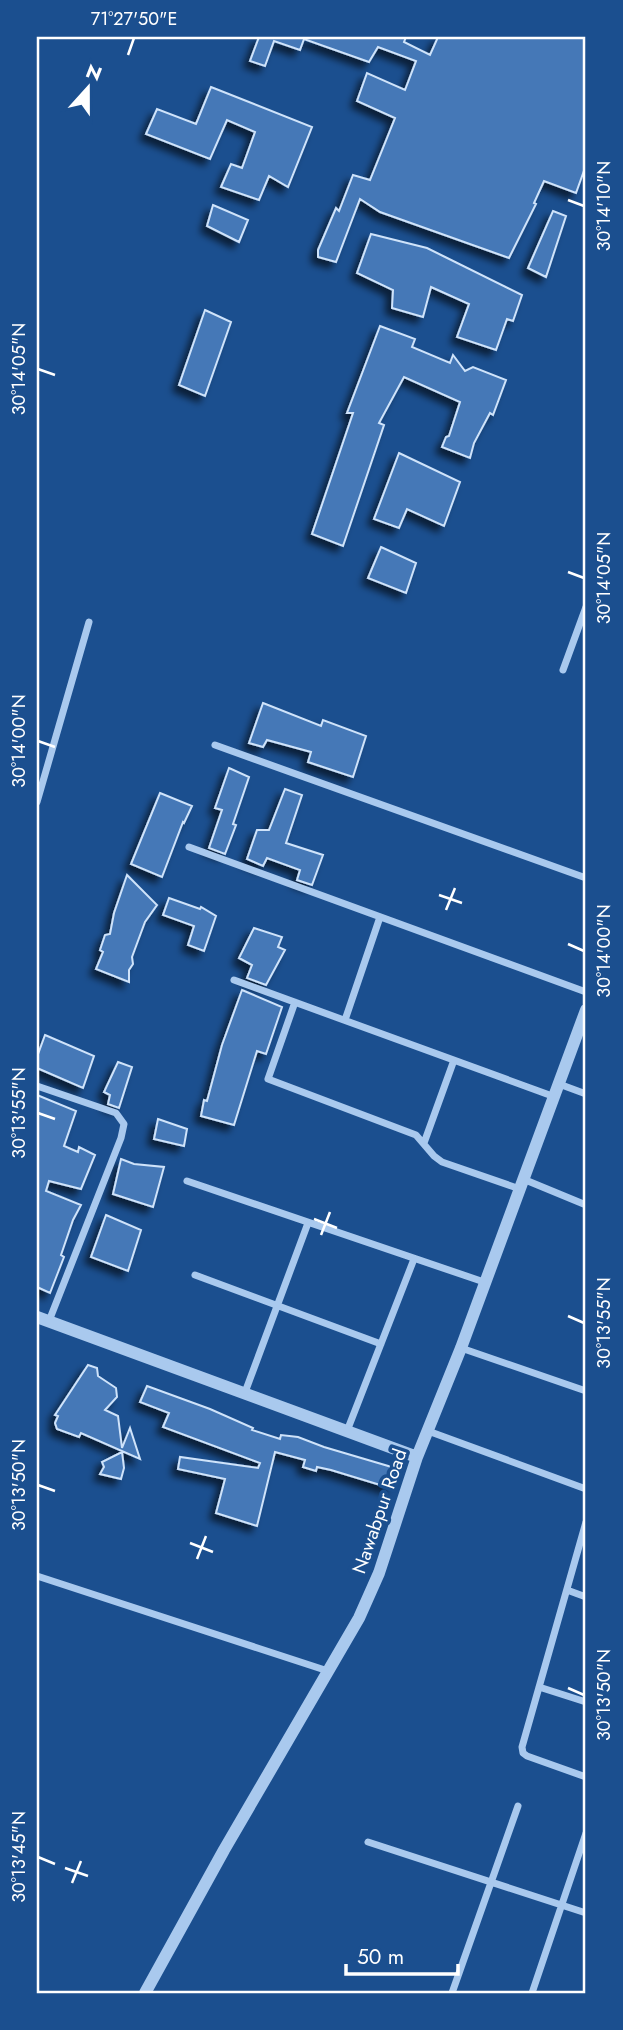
<svg xmlns="http://www.w3.org/2000/svg" width="623" height="2030" font-family="Jost,sans-serif">
	<style>
		.building { fill: #4478b7; stroke: #cfe3fa; stroke-width: 2; filter: url(#shadow) }
		.lines { fill: none; stroke-linecap: round; stroke-linejoin: round }
		.minor { stroke: #a9c9ee; stroke-width: 7 }
		.tertiary { stroke: #a9c9ee; stroke-width: 12 }
		.ticks { fill: none; stroke: #fff; stroke-width: 2.5 }
		.labels { text-anchor: middle; stroke-width: 7; stroke-linejoin: round; paint-order: stroke }
		.street-label { font-size: 19px; fill: #fff; stroke: #1b4f8f }
		.neatline { fill: none; stroke: #fff; stroke-width: 2.5 }
		.ticks-label { font-size: 18px; text-anchor: middle; fill: #fff }
	</style>
	<defs>
		<filter id="shadow"><feDropShadow dx="-6" dy="6" stdDeviation="3.5" flood-color="#0009"/></filter>
	</defs>
	<rect width="100%" height="100%" fill="#1b4f8f"/>
	<path class="building" d="M 259,37 L 406,37 L 404,42 L 430,55 L 438,37 L 586,37 L 586,165 L 576,193 L 544,181 L 534,203 L 536,204 L 509,258 L 380,212 L 360,199 L 336,262 L 318,257 L 318,250 L 336,208 L 339,211 L 353,175 L 370,180 L 395,118 L 357,101 L 367,73 L 405,90 L 416,61 L 378,47 L 369,62 L 304,39 L 300,50 L 274,41 L 265,66 L 250,61 Z
		M 211,87 L 312,127 L 288,187 L 269,176 L 259,200 L 221,187 L 231,164 L 242,168 L 255,132 L 227,120 L 210,159 L 146,134 L 157,109 L 196,124 Z
		M 213,205 L 248,220 L 239,242 L 207,226 Z
		M 553,211 L 566,216 L 546,277 L 528,268 Z
		M 371,234 L 427,248 L 522,295 L 513,321 L 507,319 L 496,350 L 457,337 L 469,304 L 431,287 L 423,317 L 392,308 L 393,290 L 357,273 Z
		M 205,310 L 231,322 L 205,396 L 179,385 Z
		M 380,326 L 415,339 L 412,347 L 450,363 L 453,355 L 465,371 L 473,367 L 506,380 L 493,415 L 490,413 L 474,443 L 470,458 L 442,447 L 446,437 L 449,436 L 460,402 L 404,377 L 379,423 L 384,425 L 343,546 L 312,534 L 353,413 L 347,413 Z
		M 399,453 L 460,482 L 444,526 L 407,509 L 399,528 L 374,519 Z
		M 381,547 L 416,563 L 406,593 L 368,578 Z
		M 263,703 L 321,726 L 323,720 L 366,736 L 353,777 L 308,762 L 311,752 L 267,740 L 263,747 L 249,743 Z
		M 229,768 L 249,777 L 233,824 L 236,825 L 225,854 L 209,848 L 222,810 L 215,808 Z
		M 285,789 L 302,795 L 286,843 L 323,855 L 312,885 L 297,880 L 300,870 L 267,858 L 263,866 L 247,859 L 257,830 L 269,830 Z
		M 160,793 L 192,806 L 184,823 L 183,822 L 162,877 L 131,864 Z
		M 127,875 L 157,905 L 145,922 L 132,957 L 133,964 L 129,970 L 129,982 L 96,969 L 103,952 L 100,950 L 105,935 L 110,934 L 114,913 Z
		M 169,898 L 200,909 L 201,907 L 216,916 L 204,951 L 188,945 L 194,926 L 163,915 Z
		M 254,928 L 282,937 L 278,947 L 285,950 L 266,985 L 247,978 L 252,965 L 239,958 Z
		M 242,990 L 282,1007 L 266,1054 L 257,1051 L 234,1125 L 201,1116 L 204,1100 L 207,1101 L 222,1045 Z
		M 45,1035 L 94,1056 L 83,1088 L 37,1068 L 37,1057 Z
		M 118,1062 L 132,1067 L 119,1108 L 108,1104 L 110,1095 L 104,1092 Z
		M 37,1095 L 76,1111 L 64,1146 L 78,1152 L 79,1147 L 95,1155 L 81,1189 L 49,1181 L 46,1191 L 81,1205 L 73,1220 L 61,1255 L 64,1257 L 50,1293 L 37,1287 Z
		M 158,1119 L 187,1129 L 184,1146 L 154,1139 Z
		M 121,1159 L 134,1164 L 164,1167 L 153,1207 L 113,1194 Z
		M 106,1215 L 141,1230 L 128,1271 L 91,1257 Z
		M 88,1365 L 97,1368 L 98,1376 L 116,1388 L 117,1397 L 105,1410 L 118,1416 L 122,1448 L 130,1428 L 140,1459 L 81,1433 L 79,1437 L 57,1429 L 55,1423 L 58,1416 L 55,1415 Z
		M 147,1386 L 210,1409 L 253,1428 L 252,1430 L 280,1439 L 281,1435 L 298,1437 L 324,1447 L 395,1468 L 390,1488 L 331,1470 L 317,1467 L 316,1471 L 303,1467 L 305,1460 L 275,1452 L 257,1526 L 216,1513 L 225,1479 L 178,1469 L 180,1457 L 258,1468 L 260,1463 L 163,1427 L 169,1413 L 140,1402 Z
		M 122,1452 L 124,1468 L 121,1479 L 100,1474 L 104,1467 L 102,1462 Z"/>
	<g class="lines">
		<path class="minor" d="M 563,670 L 586,607
			M 215,745 L 586,878
			M 37,802 L 89,622
			M 189,847 L 586,992
			M 234,980 L 555,1097
			M 295,1002 L 268,1079 L 416,1135 L 434,1156 L 442,1162 L 520,1189
			M 345,1020 L 380,917
			M 559,1084 L 586,1094
			M 37,1086 L 116,1113 L 124,1124 L 121,1138 L 49,1321
			M 424,1143 L 454,1060
			M 523,1179 L 586,1205
			M 187,1181 L 484,1282
			M 195,1275 L 381,1344
			M 461,1348 L 586,1391
			M 244,1395 L 308,1223
			M 347,1431 L 414,1259
			M 428,1431 L 586,1489
			M 586,1522 L 522,1747 L 523,1753 L 527,1756 L 586,1777
			M 37,1576 L 328,1671
			M 567,1590 L 586,1597
			M 539,1687 L 586,1702
			M 368,1842 L 586,1913
			M 452,1993 L 518,1806
			M 532,1993 L 586,1833"/>
		<path class="tertiary" d="M 37,1317 L 417,1457
			M 145,1993 L 224,1850 L 359,1618 L 379,1573 L 417,1457 L 461,1348 L 586,1010"/>
	</g>
	<path class="ticks" d="M 128,55 L 134,38M 568,200 L 584,206M 38,369 L 55,375M 568,572 L 584,578M 38,741 L 55,747M 439,895 L 462,903M 446,910 L 455,888M 568,944 L 584,951M 38,1113 L 55,1119M 314,1219 L 337,1228M 321,1235 L 330,1212M 568,1316 L 584,1323M 38,1485 L 55,1491M 190,1543 L 213,1552M 197,1559 L 206,1536M 568,1688 L 584,1695M 38,1857 L 55,1864M 65,1868 L 88,1876M 72,1883 L 81,1861"/>
	<g class="labels">
		<g class="street-label">
			<text transform="translate(379 1511) rotate(-71)" y="7">Nawabpur Road</text>
		</g>
	</g>
	<rect width="623" height="2030" fill="none" stroke="#1b4f8f" stroke-width="77"/>
	<g transform="translate(88 88) rotate(21)" stroke="#1b4f8f" stroke-width="5" paint-order="stroke">
	<path d="M0-5L12 26L0 18L-12 26Z" fill="#ffffff"/>
	<text y="-10" font-size="19" font-weight="bold" text-anchor="middle" fill="#ffffff">N</text>
	</g>
	<path d="M346 1964v10h112v-10" fill="none" stroke="#ffffff" stroke-width="3.5"/>
	<text x="357" y="1964" font-size="21" fill="#ffffff" stroke="#1b4f8f" stroke-width="5" paint-order="stroke">50 m</text>
	<rect x="38" y="38" width="546" height="1954" class="neatline"/>
	<g class="ticks-label">
		<text x="134" y="25">71°27'50"E</text>
		<text transform="translate(604 206) rotate(-90)" y="6">30°14'10"N</text>
		<text transform="translate(19 369) rotate(-90)" y="6">30°14'05"N</text>
		<text transform="translate(604 578) rotate(-90)" y="6">30°14'05"N</text>
		<text transform="translate(19 741) rotate(-90)" y="6">30°14'00"N</text>
		<text transform="translate(604 951) rotate(-90)" y="6">30°14'00"N</text>
		<text transform="translate(19 1113) rotate(-90)" y="6">30°13'55"N</text>
		<text transform="translate(604 1323) rotate(-90)" y="6">30°13'55"N</text>
		<text transform="translate(19 1485) rotate(-90)" y="6">30°13'50"N</text>
		<text transform="translate(604 1695) rotate(-90)" y="6">30°13'50"N</text>
		<text transform="translate(19 1857) rotate(-90)" y="6">30°13'45"N</text>
	</g>
</svg>
